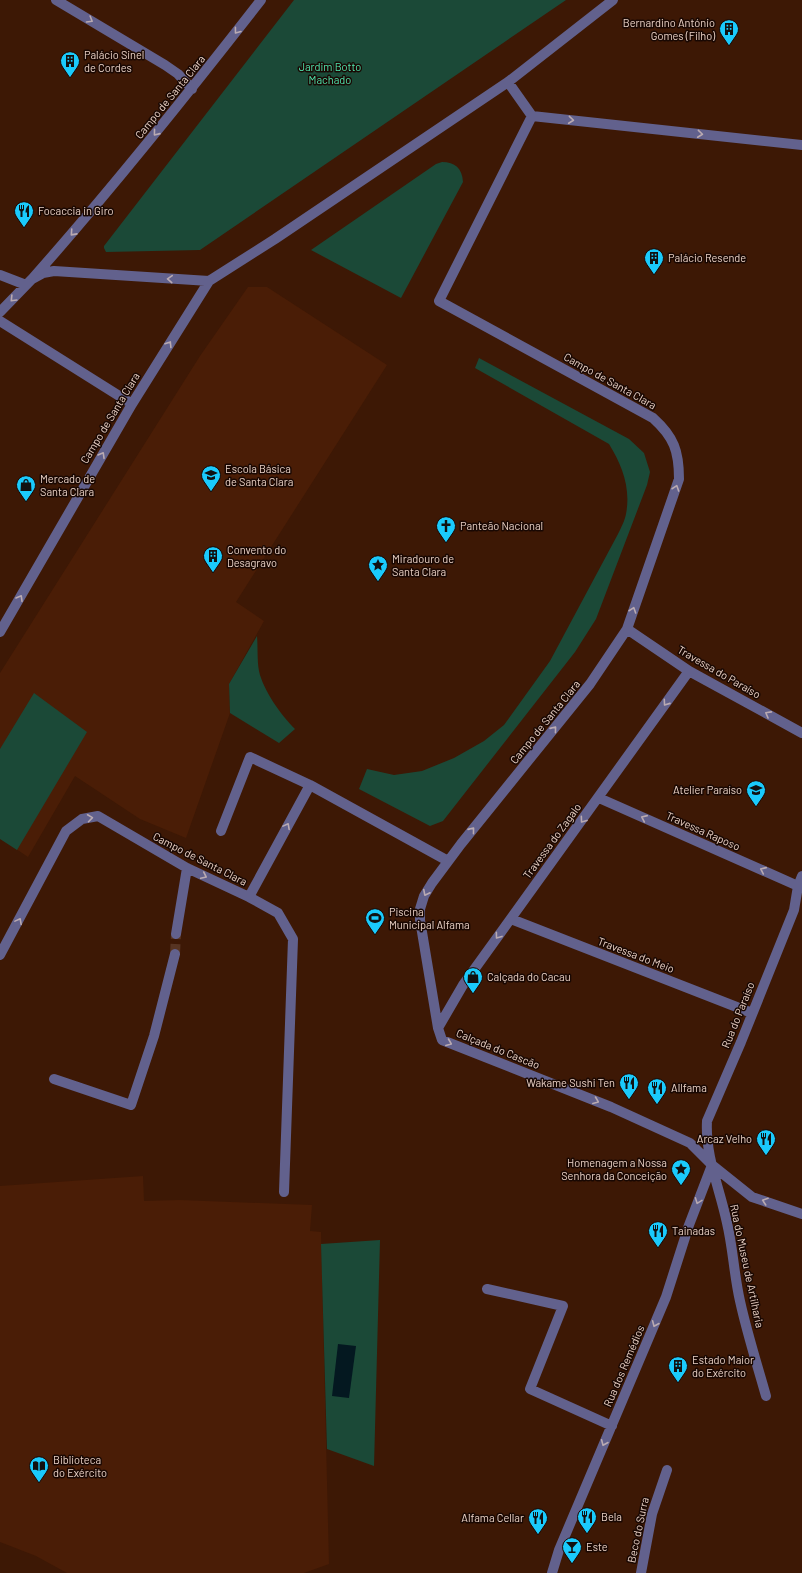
<svg xmlns="http://www.w3.org/2000/svg" width="802" height="1573" font-family="Barlow,sans-serif">
	<style>
		.built { fill: #4a1d06 }
		.green { fill: #1b4937 }
		.water { fill: #041820 }
		.lines { fill: none; stroke-linecap: round; stroke-linejoin: round }
		.minor-tunnel { stroke: #573422; stroke-width: 10; stroke-dasharray: 10 5; stroke-linecap: butt }
		.minor { stroke: #62618d; stroke-width: 10 }
		.oneway { stroke: #baaab1 }
		.labels { text-anchor: middle; stroke-width: 3; stroke-linejoin: round; paint-order: stroke }
		.poi-label { font-size: 11px; fill: #ead1c5; stroke: #190803; text-anchor: start }
		.park-label { font-size: 11px; fill: #51e6af; stroke: #190803 }
		.street-label { font-size: 11px; fill: #ead1c5; stroke: #190803 }
	</style>
	<rect width="100%" height="100%" fill="#3d1805"/>
	<path class="built" d="M 248,287 L 267,287 L 387,365 L 236,602 L 264,621 L 229,684 L 230,713 L 186,838 L 140,819 L 75,776 L 28,857 L 0,838 L 0,673 L 200,356 Z
		M 143,1176 L 144,1201 L 180,1200 L 312,1205 L 310,1231 L 321,1232 L 329,1564 L 304,1573 L 67,1573 L 36,1556 L 0,1542 L 0,1186 Z"/>
	<path class="green" d="M 294,0 L 566,0 L 200,250 L 106,252 L 104,248 L 104,246 Z
		M 442,162 C 455,162 462,168 463,182 L 401,298 L 311,250 L 436,164 Z
		M 479,358 L 629,439 L 644,453 L 650,472 L 647,485 L 596,619 L 575,652 L 443,821 L 430,826 L 359,789 L 367,769 L 394,775 L 422,771 L 454,758 L 484,741 L 504,725 L 550,661 L 618,534 C 621,528 625,520 626,514 C 631,488 622,465 609,444 L 475,368 Z
		M 257,636 C 258,648 257,660 259,671 C 263,690 281,715 295,729 L 279,743 L 230,713 L 229,684 Z
		M 34,693 L 87,732 L 17,850 L 0,839 L 0,749 Z
		M 380,1240 L 374,1466 L 327,1449 L 321,1244 Z"/>
	<path class="water" d="M 338,1344 L 356,1346 L 349,1398 L 332,1396 Z"/>
	<g class="lines">
		<path class="minor-tunnel" d="M 175,954 L 176,934"/>
		<path class="minor" d="M 56,0 L 165,65 L 178,74 L 192,89
			M 508,82 L 532,116 L 802,145
			M 532,116 L 439,301 L 653,418 C 674,437 679,451 679,479 L 627,629 L 590,684 L 461,844 L 432,883 L 424,896 L 420,909 L 420,920 L 438,1028 L 442,1040 L 611,1107 L 690,1143 L 712,1165 L 752,1197 L 802,1214
			M 0,275 L 26,285
			M 32,279 C 112,189 187,95 261,0
			M 0,312 L 32,279 L 43,273 L 54,271 L 209,281
			M 0,321 L 132,404
			M 627,629 L 689,671 L 802,733
			M 0,632 L 132,404 L 209,281 L 275,239 L 508,82 L 613,0
			M 599,798 L 798,886
			M 221,831 L 250,757 L 310,785
			M 249,897 L 278,913 L 293,939 L 284,1192
			M 511,919 L 752,1013
			M 176,934 L 187,868
			M 0,955 L 66,831 L 82,819 L 98,816 L 187,868 L 249,897 L 310,785 L 448,861
			M 438,1028 L 463,985 L 689,671
			M 54,1079 L 131,1105 L 154,1036 L 175,954
			M 487,1289 L 563,1306 L 530,1389 L 612,1426
			M 766,1396 C 757,1364 747,1333 740,1301 C 734,1275 733,1248 727,1223 C 720,1189 705,1156 707,1121 L 741,1042 L 794,910 L 798,886 L 802,876
			M 552,1573 L 559,1550 L 666,1297 L 689,1225 L 712,1165
			M 641,1573 L 652,1514 L 667,1470"/>
	</g>
	<defs><path id="oneway-chevron" d="M-2-3.5L2.5 0L-2 3.5" fill="none" stroke-width="1.6" stroke-linecap="round" stroke-linejoin="round"/></defs>
	<g class="oneway">
		<use href="#oneway-chevron" transform="translate(90 20) rotate(31)"/>
		<use href="#oneway-chevron" transform="translate(237 31) rotate(127)"/>
		<use href="#oneway-chevron" transform="translate(571 120) rotate(6)"/>
		<use href="#oneway-chevron" transform="translate(156 133) rotate(129)"/>
		<use href="#oneway-chevron" transform="translate(700 134) rotate(6)"/>
		<use href="#oneway-chevron" transform="translate(73 233) rotate(132)"/>
		<use href="#oneway-chevron" transform="translate(170 279) rotate(-176)"/>
		<use href="#oneway-chevron" transform="translate(13 299) rotate(134)"/>
		<use href="#oneway-chevron" transform="translate(169 344) rotate(-58)"/>
		<use href="#oneway-chevron" transform="translate(102 455) rotate(-60)"/>
		<use href="#oneway-chevron" transform="translate(676 488) rotate(-71)"/>
		<use href="#oneway-chevron" transform="translate(20 598) rotate(-60)"/>
		<use href="#oneway-chevron" transform="translate(633 610) rotate(-71)"/>
		<use href="#oneway-chevron" transform="translate(666 703) rotate(125)"/>
		<use href="#oneway-chevron" transform="translate(768 714) rotate(-151)"/>
		<use href="#oneway-chevron" transform="translate(554 729) rotate(-51)"/>
		<use href="#oneway-chevron" transform="translate(90 818) rotate(-8)"/>
		<use href="#oneway-chevron" transform="translate(644 818) rotate(-156)"/>
		<use href="#oneway-chevron" transform="translate(583 820) rotate(126)"/>
		<use href="#oneway-chevron" transform="translate(287 826) rotate(-62)"/>
		<use href="#oneway-chevron" transform="translate(472 830) rotate(-51)"/>
		<use href="#oneway-chevron" transform="translate(763 870) rotate(-156)"/>
		<use href="#oneway-chevron" transform="translate(204 876) rotate(25)"/>
		<use href="#oneway-chevron" transform="translate(426 893) rotate(117)"/>
		<use href="#oneway-chevron" transform="translate(19 921) rotate(-62)"/>
		<use href="#oneway-chevron" transform="translate(498 936) rotate(126)"/>
		<use href="#oneway-chevron" transform="translate(449 1043) rotate(22)"/>
		<use href="#oneway-chevron" transform="translate(596 1101) rotate(22)"/>
		<use href="#oneway-chevron" transform="translate(698 1201) rotate(111)"/>
		<use href="#oneway-chevron" transform="translate(765 1201) rotate(-161)"/>
		<use href="#oneway-chevron" transform="translate(655 1324) rotate(113)"/>
		<use href="#oneway-chevron" transform="translate(604 1443) rotate(113)"/>
	</g>
	<defs>
		<symbol id="building-pin" viewBox="-11 -11 22 30"><path d="M0 17L-7.5 6A9.5 9.5 0 1 1 7.5 6Z" fill="#1acafc" stroke="#190803"/><path d="M-4-6H4V6H1V3H-1V6H-4ZM-2.5-4.3h1.7v1.8h-1.7ZM.8-4.3h1.7v1.8H.8ZM-2.5-1h1.7V.8h-1.7ZM.8-1h1.7V.8H.8Z" fill="#111"/></symbol>
		<symbol id="restaurant-pin" viewBox="-11 -11 22 30"><path d="M0 17L-7.5 6A9.5 9.5 0 1 1 7.5 6Z" fill="#1acafc" stroke="#190803"/><path d="M-5-6h1v4h1v-4h1v4h1v-4h1v5L-1.5 .5V6h-2V.5L-5-1ZM5-6V6H3V1.5H1.5Q1.5-4 5-6Z" fill="#111"/></symbol>
		<symbol id="school-pin" viewBox="-11 -11 22 30"><path d="M0 17L-7.5 6A9.5 9.5 0 1 1 7.5 6Z" fill="#1acafc" stroke="#190803"/><path d="M0-5L7-2L0 1L-7-2ZM-4 1L0 2.5L4 1V4Q0 6-4 4Z" fill="#111"/></symbol>
		<symbol id="shop-pin" viewBox="-11 -11 22 30"><path d="M0 17L-7.5 6A9.5 9.5 0 1 1 7.5 6Z" fill="#1acafc" stroke="#190803"/><path d="M-5-2.5h2.3a2.7 3.5 0 0 1 5.4 0H5L5.5 6h-11ZM-1.5-2.5h3a1.5 2.3 0 0 0-3 0Z" fill="#111"/></symbol>
		<symbol id="church-pin" viewBox="-11 -11 22 30"><path d="M0 17L-7.5 6A9.5 9.5 0 1 1 7.5 6Z" fill="#1acafc" stroke="#190803"/><path d="M-1.2-6h2.4v3.5h3.3v2.4h-3.3V6h-2.4V-.1h-3.3v-2.4h3.3Z" fill="#111"/></symbol>
		<symbol id="sight-pin" viewBox="-11 -11 22 30"><path d="M0 17L-7.5 6A9.5 9.5 0 1 1 7.5 6Z" fill="#1acafc" stroke="#190803"/><path d="M0-6L1.8-2.2L6-1.7L2.9 1.2L3.7 5.4L0 3.3L-3.7 5.4L-2.9 1.2L-6-1.7L-1.8-2.2Z" fill="#111"/></symbol>
		<symbol id="stadium-pin" viewBox="-11 -11 22 30"><path d="M0 17L-7.5 6A9.5 9.5 0 1 1 7.5 6Z" fill="#1acafc" stroke="#190803"/><path d="M0-5a6.5 5 0 1 0 0 10a6.5 5 0 1 0 0-10ZM-3.5-1.8h7v3.6h-7Z" fill="#111"/></symbol>
		<symbol id="library-pin" viewBox="-11 -11 22 30"><path d="M0 17L-7.5 6A9.5 9.5 0 1 1 7.5 6Z" fill="#1acafc" stroke="#190803"/><path d="M-6-4Q-3-5.5-.7-3.5V5Q-3 3-6 4ZM6-4Q3-5.5 .7-3.5V5Q3 3 6 4Z" fill="#111"/></symbol>
		<symbol id="bar-pin" viewBox="-11 -11 22 30"><path d="M0 17L-7.5 6A9.5 9.5 0 1 1 7.5 6Z" fill="#1acafc" stroke="#190803"/><path d="M-6-5H6L.8 .8V4.5H3.5V6h-7V4.5H-.8V.8Z" fill="#111"/></symbol>
	</defs>
	<g fill-rule="evenodd">
		<use href="#building-pin" x="718" y="18" width="22" height="30"/>
		<use href="#building-pin" x="59" y="50" width="22" height="30"/>
		<use href="#restaurant-pin" x="13" y="200" width="22" height="30"/>
		<use href="#building-pin" x="643" y="247" width="22" height="30"/>
		<use href="#school-pin" x="200" y="464" width="22" height="30"/>
		<use href="#shop-pin" x="15" y="474" width="22" height="30"/>
		<use href="#church-pin" x="435" y="515" width="22" height="30"/>
		<use href="#building-pin" x="202" y="545" width="22" height="30"/>
		<use href="#sight-pin" x="367" y="554" width="22" height="30"/>
		<use href="#school-pin" x="745" y="779" width="22" height="30"/>
		<use href="#stadium-pin" x="364" y="907" width="22" height="30"/>
		<use href="#shop-pin" x="462" y="966" width="22" height="30"/>
		<use href="#restaurant-pin" x="618" y="1072" width="22" height="30"/>
		<use href="#restaurant-pin" x="646" y="1077" width="22" height="30"/>
		<use href="#restaurant-pin" x="755" y="1128" width="22" height="30"/>
		<use href="#sight-pin" x="670" y="1158" width="22" height="30"/>
		<use href="#restaurant-pin" x="647" y="1220" width="22" height="30"/>
		<use href="#building-pin" x="667" y="1355" width="22" height="30"/>
		<use href="#library-pin" x="28" y="1455" width="22" height="30"/>
		<use href="#restaurant-pin" x="576" y="1506" width="22" height="30"/>
		<use href="#restaurant-pin" x="527" y="1507" width="22" height="30"/>
		<use href="#bar-pin" x="561" y="1536" width="22" height="30"/>
	</g>
	<g class="labels">
		<g class="poi-label">
			<text x="715" y="27" text-anchor="end">Bernardino António<tspan x="715" dy="13">Gomes (Filho)</tspan></text>
			<text x="84" y="59">Palácio Sinel<tspan x="84" dy="13">de Cordes</tspan></text>
			<text x="38" y="215">Focaccia in Giro</text>
			<text x="668" y="262">Palácio Resende</text>
			<text x="225" y="473">Escola Básica<tspan x="225" dy="13">de Santa Clara</tspan></text>
			<text x="40" y="483">Mercado de<tspan x="40" dy="13">Santa Clara</tspan></text>
			<text x="460" y="530">Panteão Nacional</text>
			<text x="227" y="554">Convento do<tspan x="227" dy="13">Desagravo</tspan></text>
			<text x="392" y="563">Miradouro de<tspan x="392" dy="13">Santa Clara</tspan></text>
			<text x="742" y="794" text-anchor="end">Atelier Paraíso</text>
			<text x="389" y="916">Piscina<tspan x="389" dy="13">Municipal Alfama</tspan></text>
			<text x="487" y="981">Calçada do Cacau</text>
			<text x="615" y="1087" text-anchor="end">Wakame Sushi Ten</text>
			<text x="671" y="1092">Allfama</text>
			<text x="752" y="1143" text-anchor="end">Arcaz Velho</text>
			<text x="667" y="1167" text-anchor="end">Homenagem a Nossa<tspan x="667" dy="13">Senhora da Conceição</tspan></text>
			<text x="672" y="1235">Tainadas</text>
			<text x="692" y="1364">Estado Maior<tspan x="692" dy="13">do Exército</tspan></text>
			<text x="53" y="1464">Biblioteca<tspan x="53" dy="13">do Exército</tspan></text>
			<text x="601" y="1521">Bela</text>
			<text x="524" y="1522" text-anchor="end">Alfama Cellar</text>
			<text x="586" y="1551">Este</text>
		</g>
		<g class="park-label">
			<text x="330" y="71">Jardim Botto<tspan x="330" dy="13">Machado</tspan></text>
		</g>
		<g class="street-label">
			<text transform="translate(170 97) rotate(-51)" y="4">Campo de Santa Clara</text>
			<text transform="translate(610 381) rotate(29)" y="4">Campo de Santa Clara</text>
			<text transform="translate(110 418) rotate(-59)" y="4">Campo de Santa Clara</text>
			<text transform="translate(719 672) rotate(30)" y="4">Travessa do Paraíso</text>
			<text transform="translate(545 722) rotate(-51)" y="4">Campo de Santa Clara</text>
			<text transform="translate(703 831) rotate(24)" y="4">Travessa Raposo</text>
			<text transform="translate(552 841) rotate(-54)" y="4">Travessa do Zagalo</text>
			<text transform="translate(200 859) rotate(27)" y="4">Campo de Santa Clara</text>
			<text transform="translate(636 955) rotate(21)" y="4">Travessa do Meio</text>
			<text transform="translate(738 1015) rotate(-68)" y="4">Rua do Paraíso</text>
			<text transform="translate(498 1049) rotate(22)" y="4">Calçada do Cascão</text>
			<text transform="translate(747 1266) rotate(78)" y="4">Rua do Museu de Artilharia</text>
			<text transform="translate(624 1366) rotate(-67)" y="4">Rua dos Remédios</text>
			<text transform="translate(638 1530) rotate(-78)" y="4">Beco do Surra</text>
		</g>
	</g>
</svg>
